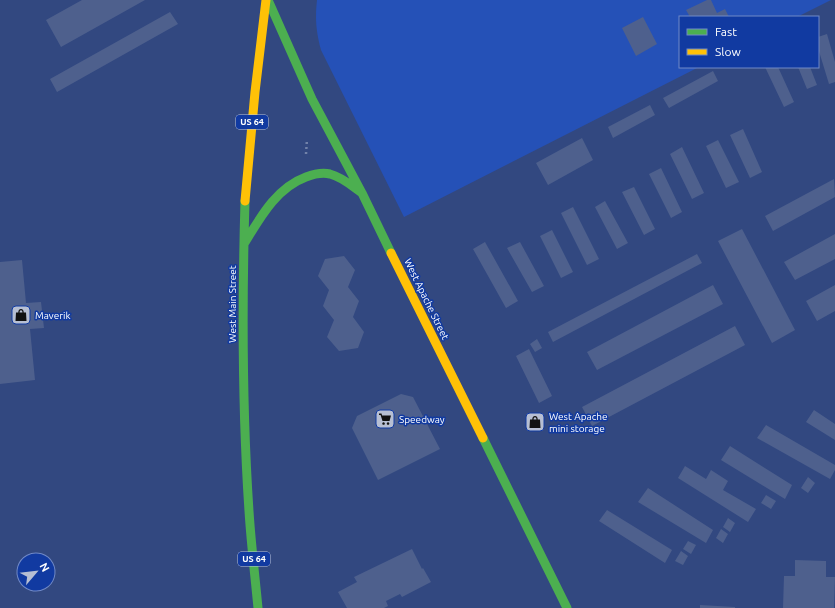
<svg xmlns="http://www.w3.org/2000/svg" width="835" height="608" font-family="Ubuntu,sans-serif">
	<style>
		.green { fill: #2551b7 }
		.building { fill: #4e608d }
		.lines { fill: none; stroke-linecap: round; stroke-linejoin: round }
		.path { stroke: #7282a9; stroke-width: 2.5; stroke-dasharray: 2 3; stroke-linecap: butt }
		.fast { stroke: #4caf50; stroke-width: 9 }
		.slow { stroke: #ffc107; stroke-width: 9 }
		.labels { text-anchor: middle; stroke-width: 3; stroke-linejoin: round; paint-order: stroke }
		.shield { fill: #113aa1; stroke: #b8c4e3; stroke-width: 1 }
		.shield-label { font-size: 9px; font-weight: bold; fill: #fff }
		.street-label { font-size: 10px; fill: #fff; stroke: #113aa1 }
		.poi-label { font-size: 10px; fill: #fff; stroke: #113aa1; text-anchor: start }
	</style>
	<rect width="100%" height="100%" fill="#324880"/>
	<path class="green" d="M 317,0 L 831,0 L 797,17 L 680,17 L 680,67 L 699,67 L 404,217 L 321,50 C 316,31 315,19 317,0 Z"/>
	<path class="building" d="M 82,0 L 145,0 L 61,47 L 46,20 Z
		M 707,0 L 711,0 L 717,13 L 725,9 L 729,17 L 690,17 L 686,10 Z
		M 170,12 L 178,24 L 57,92 L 50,79 Z
		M 643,17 L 657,44 L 636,56 L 622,28 Z
		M 827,34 L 835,62 L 835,82 L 829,84 L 818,48 L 818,37 Z
		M 765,67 L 778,67 L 794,102 L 784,107 Z
		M 798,67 L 810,67 L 817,85 L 807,89 Z
		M 713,71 L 718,81 L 669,108 L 663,98 Z
		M 650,105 L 655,115 L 613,138 L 608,127 Z
		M 743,129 L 762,172 L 750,178 L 730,135 Z
		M 582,138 L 593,160 L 548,185 L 536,163 Z
		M 718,140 L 739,182 L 726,188 L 706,146 Z
		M 682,147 L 704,193 L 692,199 L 670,154 Z
		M 661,168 L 682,212 L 671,218 L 649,174 Z
		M 834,179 L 835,197 L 773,231 L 765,216 Z
		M 634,187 L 655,229 L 644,235 L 622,192 Z
		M 605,201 L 628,243 L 617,249 L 595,207 Z
		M 573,207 L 599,259 L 587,265 L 561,213 Z
		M 742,229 L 795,330 L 772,343 L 718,241 Z
		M 552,230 L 573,272 L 561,278 L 540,236 Z
		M 835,234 L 835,259 L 795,280 L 784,262 Z
		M 485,242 L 518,301 L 506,308 L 473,249 Z
		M 520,242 L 544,286 L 532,292 L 507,248 Z
		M 697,254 L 702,263 L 553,342 L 548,332 Z
		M 344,256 L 355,270 L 348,287 L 359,301 L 353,317 L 364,332 L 358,348 L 339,351 L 327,337 L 334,320 L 323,306 L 329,290 L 318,276 L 325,259 Z
		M 22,260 L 26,303 L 41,302 L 44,328 L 30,329 L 35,380 L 0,384 L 0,262 Z
		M 713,285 L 723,304 L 597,370 L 587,352 Z
		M 835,285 L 835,311 L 817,321 L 806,301 Z
		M 735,326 L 745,345 L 592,426 L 582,407 Z
		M 537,339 L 542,348 L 535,352 L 530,344 Z
		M 529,349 L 552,396 L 539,403 L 516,356 Z
		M 401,394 L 413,397 L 440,449 L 378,480 L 352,428 L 357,416 Z
		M 814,410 L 835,424 L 835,440 L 806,422 Z
		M 766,425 L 835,465 L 835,470 L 830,479 L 757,438 Z
		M 730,446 L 792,485 L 785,499 L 721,460 Z
		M 685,466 L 706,479 L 711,470 L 728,481 L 723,490 L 756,509 L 748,522 L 678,478 Z
		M 808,477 L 815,483 L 808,493 L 801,488 Z
		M 648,488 L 713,530 L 706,543 L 638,502 Z
		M 766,495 L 776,501 L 771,509 L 761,503 Z
		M 607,510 L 672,550 L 665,563 L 599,521 Z
		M 728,518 L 735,523 L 730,532 L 723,527 Z
		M 721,529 L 728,534 L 723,543 L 716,538 Z
		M 688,541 L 696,545 L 691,554 L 683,549 Z
		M 412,549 L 422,569 L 423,568 L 431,582 L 402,597 L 400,594 L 386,601 L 388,606 L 384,608 L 347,608 L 338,592 L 357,582 L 354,577 Z
		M 681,551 L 688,556 L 683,565 L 675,561 Z
		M 795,560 L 826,561 L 826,577 L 835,577 L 834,608 L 783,608 L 784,576 L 795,576 Z
		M 700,605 L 735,607 L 735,608 L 700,608 Z"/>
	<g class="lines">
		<path class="path" d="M 306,154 L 307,139"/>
		<path class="fast" d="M 268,0 L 312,99 L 362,193 L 391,253
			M 245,201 C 242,304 242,408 249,511 C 251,543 255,576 258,608
			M 244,244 C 260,218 276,188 306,177 C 314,174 321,172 330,174 C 342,177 352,186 362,193
			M 483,438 L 567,608"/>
		<path class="slow" d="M 245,201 L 255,92 L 266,0
			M 391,253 L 483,438"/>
	</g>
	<defs>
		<symbol id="shop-square" viewBox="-11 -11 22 22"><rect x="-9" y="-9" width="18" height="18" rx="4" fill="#b7bfd3" stroke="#113aa1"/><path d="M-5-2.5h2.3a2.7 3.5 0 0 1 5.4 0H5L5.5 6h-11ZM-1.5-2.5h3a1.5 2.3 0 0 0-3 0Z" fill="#111"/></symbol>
		<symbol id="supermarket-square" viewBox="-11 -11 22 22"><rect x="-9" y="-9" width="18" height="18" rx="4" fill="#b7bfd3" stroke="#113aa1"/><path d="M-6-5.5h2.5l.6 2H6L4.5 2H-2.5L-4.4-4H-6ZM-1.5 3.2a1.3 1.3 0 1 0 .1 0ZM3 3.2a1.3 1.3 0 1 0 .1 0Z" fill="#111"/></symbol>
	</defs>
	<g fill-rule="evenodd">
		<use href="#shop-square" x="10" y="304" width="22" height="22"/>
		<use href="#supermarket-square" x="374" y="408" width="22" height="22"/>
		<use href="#shop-square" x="524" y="411" width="22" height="22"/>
	</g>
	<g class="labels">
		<g class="shield">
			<rect x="236" y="115" width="32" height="14" rx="3"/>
			<rect x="238" y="552" width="32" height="14" rx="3"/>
		</g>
		<g class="shield-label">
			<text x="252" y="125">US 64</text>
			<text x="254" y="562">US 64</text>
		</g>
		<g class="street-label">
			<text transform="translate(427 299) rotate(64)" y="4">West Apache Street</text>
			<text transform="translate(232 304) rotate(-90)" y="4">West Main Street</text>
		</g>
		<g class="poi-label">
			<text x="35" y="319">Maverik</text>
			<text x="549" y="420">West Apache<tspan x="549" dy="12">mini storage</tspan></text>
			<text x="399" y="423">Speedway</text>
		</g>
	</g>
	<rect x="679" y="16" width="140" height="52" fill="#113aa1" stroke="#7089c7"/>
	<rect x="687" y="29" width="20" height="6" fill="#4caf50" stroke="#7089c7"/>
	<text x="715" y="36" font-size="12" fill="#ffffff">Fast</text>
	<rect x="687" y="49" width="20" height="6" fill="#ffc107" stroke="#7089c7"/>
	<text x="715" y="56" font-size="12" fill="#ffffff">Slow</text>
	<g transform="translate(36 572) rotate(62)"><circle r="19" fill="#113aa1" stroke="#7089c7"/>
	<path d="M0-3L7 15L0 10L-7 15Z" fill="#b7bfd3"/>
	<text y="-6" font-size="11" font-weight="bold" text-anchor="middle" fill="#ffffff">N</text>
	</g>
</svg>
